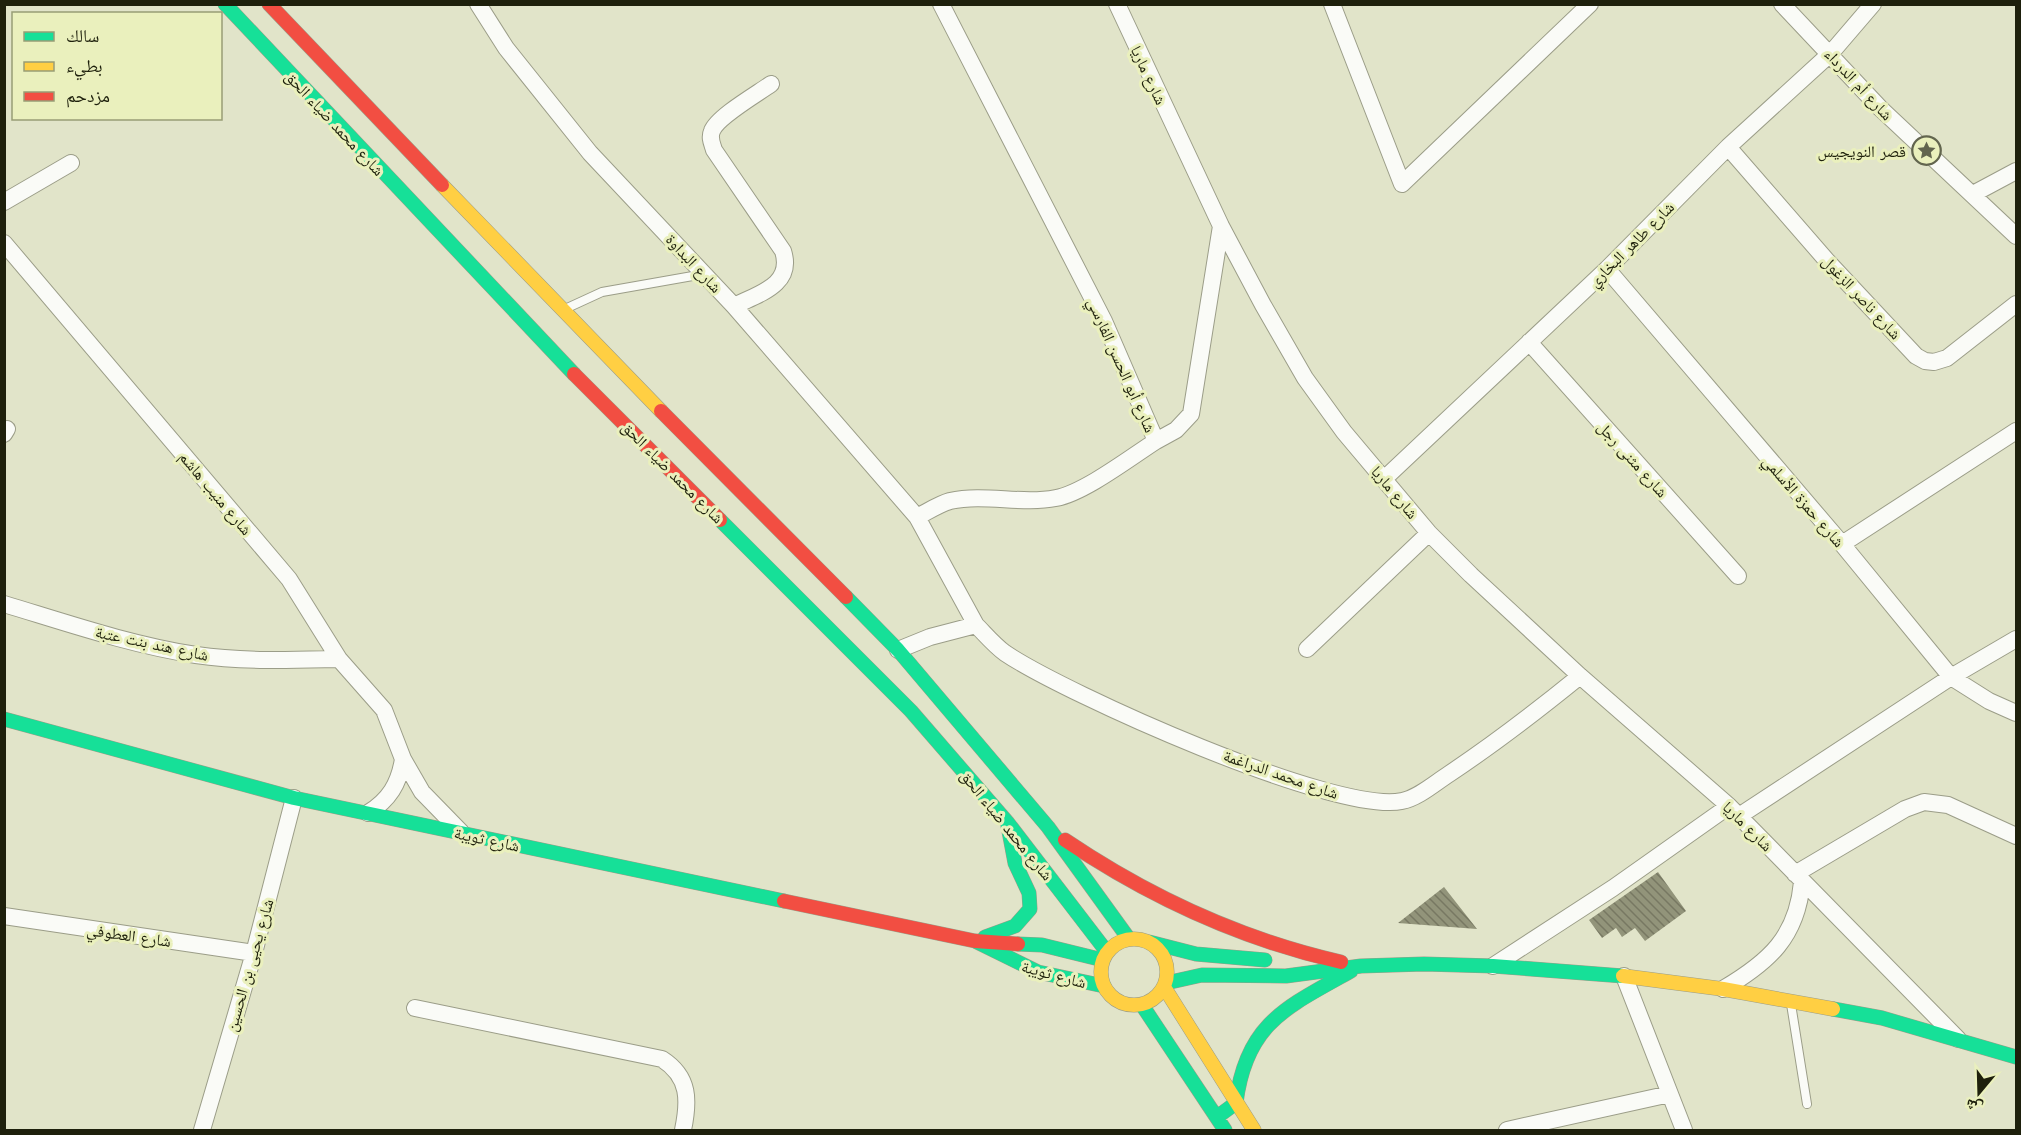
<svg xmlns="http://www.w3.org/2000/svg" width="2021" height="1135" font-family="'Work Sans','Noto Naskh Arabic',sans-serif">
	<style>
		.building { fill: url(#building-back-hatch) }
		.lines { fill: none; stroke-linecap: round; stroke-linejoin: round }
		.lane-casing { stroke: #9b9d88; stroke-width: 10 }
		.street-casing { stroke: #9b9d88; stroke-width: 18 }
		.fast-casing { stroke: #9b9d88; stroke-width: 15 }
		.slow-casing { stroke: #9b9d88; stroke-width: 15 }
		.jam-casing { stroke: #9b9d88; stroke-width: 15 }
		.lane { stroke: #fafbf7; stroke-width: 8 }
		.street { stroke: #fafbf7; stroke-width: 16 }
		.fast { stroke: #16e098; stroke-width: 14 }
		.slow { stroke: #ffcf43; stroke-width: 14 }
		.jam { stroke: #f24e42; stroke-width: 14 }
		.labels { text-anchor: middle; stroke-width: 6; stroke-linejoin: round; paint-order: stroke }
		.street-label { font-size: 16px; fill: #1e200c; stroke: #eaf0bd }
		.poi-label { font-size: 16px; fill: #1e200c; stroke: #eaf0bd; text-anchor: end }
	</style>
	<defs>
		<pattern id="building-back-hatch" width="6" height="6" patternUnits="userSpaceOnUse" patternTransform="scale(1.5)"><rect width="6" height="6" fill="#92947a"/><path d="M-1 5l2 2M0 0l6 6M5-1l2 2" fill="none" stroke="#777862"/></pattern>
	</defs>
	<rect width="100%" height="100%" fill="#e1e4c9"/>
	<path class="building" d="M 1658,872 L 1686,911 L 1645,941 L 1635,928 L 1622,937 L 1616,928 L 1602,938 L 1589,920 Z
		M 1444,887 L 1477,929 L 1398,923 Z"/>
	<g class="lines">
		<defs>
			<path id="lane" d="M 565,309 L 602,292 L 704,274
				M 1791,1004 L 1807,1104"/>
			<path id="street" d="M 478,4 L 506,48 L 590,153 L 734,306 L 917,517
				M 1117,4 L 1221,226 L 1263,305 L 1305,378 L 1344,432 L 1429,533 L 1471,575 L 1580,676 L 1729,806 L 1958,1039
				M 1332,4 L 1402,184 L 1590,4
				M 1782,4 L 1880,108 L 2016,236
				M 1728,147 L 1828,262 L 1916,356 L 1925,361 L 1934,362 L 1947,358 L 2016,304
				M 1973,194 L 2016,171
				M 4,202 L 71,163
				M 4,243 L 289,579 L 339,659 L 384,710 L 403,759 L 422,792 L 461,832
				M 1607,269 L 1842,544 L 1951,677 L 1989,701 L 2016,713
				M 734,306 C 758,294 794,285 783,251 L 714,150 C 712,143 709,138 712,131 C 717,117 757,94 771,84
				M 1529,342 L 1738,576
				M 4,434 L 7,429
				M 1156,441 L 1176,430 L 1191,414 L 1221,226
				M 1384,479 L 1607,269 L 1728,147 L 1831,53 L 1873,4
				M 1842,544 L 2016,431
				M 4,604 C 67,623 131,645 196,655 C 243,662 291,660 339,659
				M 976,625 C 985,634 994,645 1005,653 C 1066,694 1336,815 1402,801 C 1418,798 1435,783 1449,774 C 1494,744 1537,711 1580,676
				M 1307,649 L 1429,533
				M 898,650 L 930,637 L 976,625 L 917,517 C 927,512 939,504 950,501 C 985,493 1021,505 1056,498 C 1084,493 1131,457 1156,441 L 1104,321 L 941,4
				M 368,813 C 389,800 399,784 403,759
				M 1739,816 L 1951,677 L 2016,639
				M 1795,874 L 1905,809 L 1924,802 L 1948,805 L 2016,836
				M 4,916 L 254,953
				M 1493,966 L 1613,888 L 1729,806
				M 1624,976 L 1684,1130
				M 1723,989 C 1769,962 1797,937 1802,882
				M 415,1008 L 662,1059 C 690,1077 689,1101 683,1130
				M 202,1130 L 254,953 L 294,798
				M 1507,1130 L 1670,1094"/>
			<path id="fast" d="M 225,4 L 574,374
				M 720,520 L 911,711 L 1008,823 L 1107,952
				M 846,597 L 898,650 L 1048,827 L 1129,939
				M 4,719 L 294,798 L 784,901
				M 985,937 L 1015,926 L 1030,909 L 1029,893 L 1015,863 L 1008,826
				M 977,942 L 1038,972 L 1104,986
				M 1149,942 L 1196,954 L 1265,960
				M 1018,944 L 1042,945 L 1103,960
				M 1166,983 L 1202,975 L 1286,976 L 1361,966 L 1424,964 L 1493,966 L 1623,976
				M 1142,1005 L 1225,1130
				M 1833,1009 L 1882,1018 L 2016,1057
				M 1217,1117 L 1236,1103 C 1246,1023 1287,1007 1351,971"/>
			<path id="slow" d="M 442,185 L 661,411
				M1101 972a33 33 0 1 1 66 0a33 33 0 1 1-66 0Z
				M 1623,976 L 1723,989 L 1833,1009
				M 1164,987 L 1254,1130"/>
			<path id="jam" d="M 269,4 L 442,185
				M 574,374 L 720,520
				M 661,411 L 846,597
				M 1065,840 C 1151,898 1240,939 1341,962
				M 784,901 L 975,941 L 1018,944"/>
		</defs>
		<use href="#lane" class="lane-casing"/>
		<use href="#street" class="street-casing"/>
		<use href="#fast" class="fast-casing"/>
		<use href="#slow" class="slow-casing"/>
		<use href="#jam" class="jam-casing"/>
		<use href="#lane" class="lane"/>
		<use href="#street" class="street"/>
		<use href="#fast" class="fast"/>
		<use href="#slow" class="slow"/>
		<use href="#jam" class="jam"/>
	</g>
	<defs>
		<symbol id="sight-ring" viewBox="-11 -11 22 22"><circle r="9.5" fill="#eaf0bd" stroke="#62654e" stroke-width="1.5"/><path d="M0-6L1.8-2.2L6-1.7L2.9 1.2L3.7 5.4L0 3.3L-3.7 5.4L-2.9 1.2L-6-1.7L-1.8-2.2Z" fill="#62654e"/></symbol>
	</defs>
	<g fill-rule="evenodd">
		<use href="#sight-ring" x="1910" y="134" width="33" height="33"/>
	</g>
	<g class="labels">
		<g class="street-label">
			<text transform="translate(1149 75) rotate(65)" y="6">شارع ماريا</text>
			<text transform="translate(1859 84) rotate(47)" y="6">شارع أم الدرداء</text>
			<text transform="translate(335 123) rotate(47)" y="6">شارع محمد ضياء الحق</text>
			<text transform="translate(1631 244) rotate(-45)" y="6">شارع طاهر البخاري</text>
			<text transform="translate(694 263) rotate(47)" y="6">شارع البداوة</text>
			<text transform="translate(1862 297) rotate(47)" y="6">شارع ناصر الزغول</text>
			<text transform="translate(1122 365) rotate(66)" y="6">شارع أبو الحسن الفارسي</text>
			<text transform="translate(1633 459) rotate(48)" y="6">شارع مثنى رجل</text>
			<text transform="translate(673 472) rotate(45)" y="6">شارع محمد ضياء الحق</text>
			<text transform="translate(1395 492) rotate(50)" y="6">شارع ماريا</text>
			<text transform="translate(216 493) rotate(50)" y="6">شارع منيب هاشم</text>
			<text transform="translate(1804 501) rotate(49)" y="6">شارع حمزة الأسلمي</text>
			<text transform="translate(152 643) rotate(12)" y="6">شارع هند بنت عتبة</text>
			<text transform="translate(1281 774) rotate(19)" y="6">شارع محمد الدراغمة</text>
			<text transform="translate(1007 825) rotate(51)" y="6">شارع محمد ضياء الحق</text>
			<text transform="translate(1748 826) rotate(45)" y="6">شارع ماريا</text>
			<text transform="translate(487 839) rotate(12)" y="6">شارع ثويبة</text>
			<text transform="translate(129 935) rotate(8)" y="6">شارع العطوفي</text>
			<text transform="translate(249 965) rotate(-74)" y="6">شارع يحيى بن الحسين</text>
			<text transform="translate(1054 974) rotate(15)" y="6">شارع ثويبة</text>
		</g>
		<g class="poi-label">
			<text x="1906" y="157">قصر النويجيس</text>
		</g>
	</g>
	<rect width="2021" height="1135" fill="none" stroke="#1e200c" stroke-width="12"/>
	<rect x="12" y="12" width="210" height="108" fill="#eaf0bd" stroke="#989d76" stroke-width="1.5"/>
	<rect x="24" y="32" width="30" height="9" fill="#16e098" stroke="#989d76" stroke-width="1.5"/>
	<text x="66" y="42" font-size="18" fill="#1e200c">سالك</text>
	<rect x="24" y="62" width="30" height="9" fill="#ffcf43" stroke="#989d76" stroke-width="1.5"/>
	<text x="66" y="72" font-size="18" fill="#1e200c">بطيء</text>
	<rect x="24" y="92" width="30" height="9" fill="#f24e42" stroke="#989d76" stroke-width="1.5"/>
	<text x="66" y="102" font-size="18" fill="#1e200c">مزدحم</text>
	<g transform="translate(1979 1093) rotate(199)" stroke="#eaf0bd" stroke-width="4.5" paint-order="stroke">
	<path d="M0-4.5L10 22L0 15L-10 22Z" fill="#1e200c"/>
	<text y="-9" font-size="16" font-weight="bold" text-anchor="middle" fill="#1e200c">ش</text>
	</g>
</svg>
